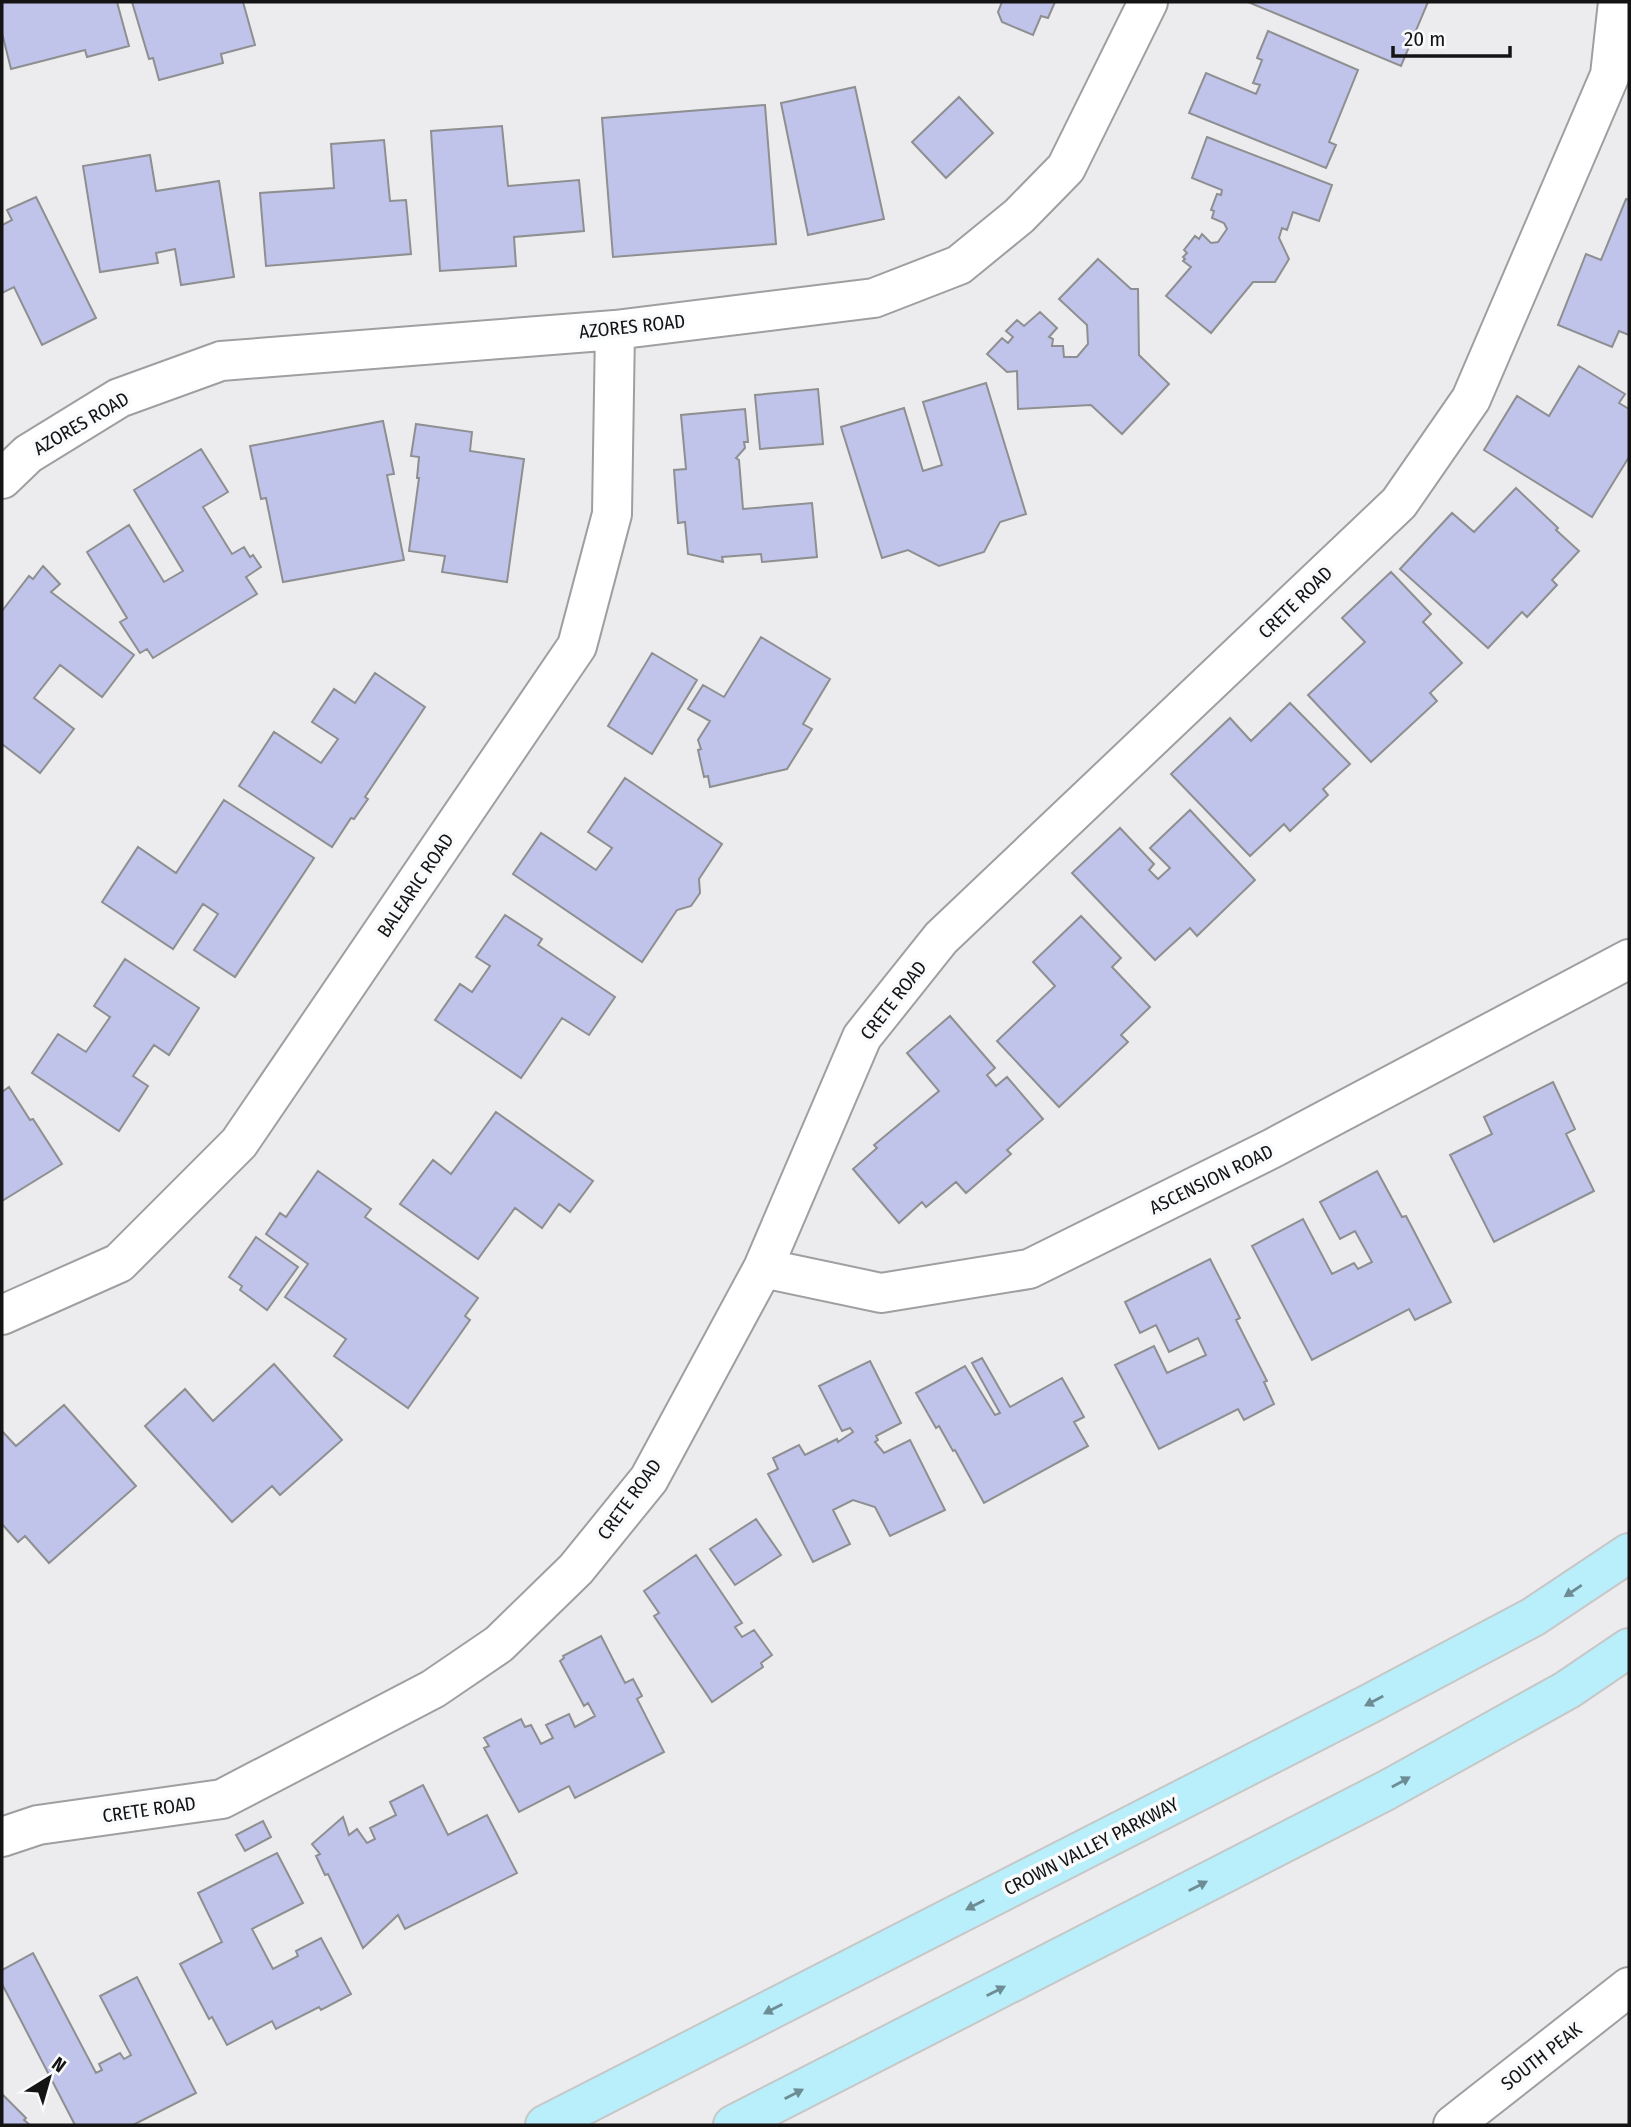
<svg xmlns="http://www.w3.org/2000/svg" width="1631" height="2127" font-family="'Fira Sans Condensed',sans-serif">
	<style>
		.building { fill: #c0c3ea; stroke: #8e8f90; stroke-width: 2 }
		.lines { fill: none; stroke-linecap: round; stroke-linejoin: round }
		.minor-casing { stroke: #9f9fa1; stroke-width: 42 }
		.primary-casing { stroke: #c7c7c7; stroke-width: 42 }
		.minor { stroke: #fff; stroke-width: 38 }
		.primary { stroke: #b8effb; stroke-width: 38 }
		.oneway { fill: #6e8c94 }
		.labels { text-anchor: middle; stroke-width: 7; stroke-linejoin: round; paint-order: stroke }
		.street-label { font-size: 19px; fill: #141415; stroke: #f9fafb }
	</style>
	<rect width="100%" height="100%" fill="#ececee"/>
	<path class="building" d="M 2,2 L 117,2 L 129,46 L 87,57 L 85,50 L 11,69 L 2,33 Z
		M 132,2 L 243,2 L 255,45 L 221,54 L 223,63 L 159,80 L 153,58 L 149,59 Z
		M 1002,2 L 1055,2 L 1048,18 L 1041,16 L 1033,35 L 1002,22 L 998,12 Z
		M 1248,2 L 1428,2 L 1401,66 Z
		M 1268,31 L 1358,70 L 1329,142 L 1336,145 L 1326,168 L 1189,113 L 1206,73 L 1256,94 L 1260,85 L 1253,83 L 1262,60 L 1257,58 Z
		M 855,87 L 884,219 L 808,235 L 781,103 Z
		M 959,97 L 993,133 L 946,178 L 912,142 Z
		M 765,105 L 776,244 L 613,257 L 602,118 Z
		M 502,126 L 508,186 L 579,180 L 584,231 L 514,237 L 516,266 L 440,271 L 431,131 Z
		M 1207,137 L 1332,185 L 1319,221 L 1293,212 L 1287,230 L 1282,228 L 1279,238 L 1289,259 L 1275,282 L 1253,282 L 1211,333 L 1166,296 L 1191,267 L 1183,261 L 1185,259 L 1183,257 L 1187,253 L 1184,250 L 1195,236 L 1199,239 L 1202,234 L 1211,243 L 1218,242 L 1227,229 L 1224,223 L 1212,218 L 1214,211 L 1211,210 L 1217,194 L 1221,195 L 1222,190 L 1192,178 Z
		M 384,140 L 390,201 L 406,200 L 411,254 L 266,266 L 260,193 L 334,188 L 331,144 Z
		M 150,155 L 156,191 L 219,181 L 234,277 L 181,285 L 175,249 L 156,253 L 158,263 L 100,272 L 83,166 Z
		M 36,197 L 96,318 L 42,345 L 14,287 L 2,293 L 2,225 L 12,220 L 7,210 Z
		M 1626,199 L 1629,200 L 1629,335 L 1619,331 L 1612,347 L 1558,325 L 1586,254 L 1601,260 Z
		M 1098,259 L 1131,289 L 1138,289 L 1139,355 L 1169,384 L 1122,434 L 1091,405 L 1018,409 L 1017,371 L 1007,372 L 987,354 L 1002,338 L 1008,343 L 1013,337 L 1006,331 L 1017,320 L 1024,326 L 1040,312 L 1057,328 L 1049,337 L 1053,339 L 1052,346 L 1063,346 L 1064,357 L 1077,357 L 1088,344 L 1087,325 L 1059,299 Z
		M 1579,366 L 1625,394 L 1619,403 L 1629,409 L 1629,457 L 1592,517 L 1484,450 L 1517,396 L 1549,416 Z
		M 986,383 L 1026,514 L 1000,522 L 984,552 L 939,566 L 908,550 L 882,558 L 841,427 L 904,408 L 923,471 L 942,465 L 923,402 Z
		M 818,389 L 823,444 L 760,449 L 755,395 Z
		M 745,409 L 748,442 L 744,442 L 745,448 L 736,458 L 739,460 L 743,509 L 812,503 L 817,557 L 762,562 L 761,554 L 722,557 L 723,562 L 688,554 L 685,522 L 678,523 L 674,470 L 686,469 L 681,415 Z
		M 383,421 L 394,474 L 387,475 L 404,560 L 283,582 L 266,498 L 261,499 L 250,446 Z
		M 416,424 L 472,432 L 470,451 L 524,459 L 507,582 L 442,572 L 445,556 L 409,551 L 419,478 L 417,478 L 419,457 L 411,456 Z
		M 201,449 L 228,492 L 203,507 L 232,554 L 244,547 L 250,557 L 253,555 L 261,567 L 246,577 L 257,594 L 153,658 L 147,649 L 140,653 L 120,622 L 127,618 L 87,552 L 129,525 L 164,582 L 183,571 L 134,490 Z
		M 1516,488 L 1558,528 L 1556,530 L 1579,551 L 1552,580 L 1557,585 L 1527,617 L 1522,612 L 1488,648 L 1400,569 L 1452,513 L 1474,532 Z
		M 43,566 L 60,584 L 51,592 L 134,655 L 102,697 L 60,665 L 34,698 L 74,729 L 40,773 L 2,744 L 2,611 L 29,576 L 33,579 Z
		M 1391,572 L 1431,614 L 1423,622 L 1462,663 L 1430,693 L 1437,701 L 1371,762 L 1308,695 L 1365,642 L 1342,618 Z
		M 761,637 L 830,679 L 803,724 L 812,729 L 787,769 L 710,787 L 708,776 L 704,777 L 698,750 L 701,749 L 698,740 L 710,721 L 688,709 L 703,685 L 724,697 Z
		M 652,653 L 697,680 L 652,754 L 608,726 Z
		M 375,673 L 425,707 L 365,797 L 368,799 L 354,819 L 351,818 L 332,847 L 239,786 L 274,732 L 321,763 L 338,739 L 312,722 L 334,689 L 355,703 Z
		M 1290,703 L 1350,764 L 1323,789 L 1328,795 L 1290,831 L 1284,824 L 1250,856 L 1171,774 L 1230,718 L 1251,741 Z
		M 625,778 L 722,844 L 699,879 L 700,893 L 691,906 L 677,910 L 642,962 L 513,874 L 541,833 L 596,870 L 612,848 L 588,832 Z
		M 224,800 L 314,858 L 235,977 L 194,950 L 218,914 L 203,904 L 173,949 L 102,902 L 138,847 L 176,873 Z
		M 1190,810 L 1255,880 L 1197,936 L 1190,928 L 1155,960 L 1072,873 L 1120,828 L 1154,864 L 1149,870 L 1158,879 L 1170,868 L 1150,848 Z
		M 505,915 L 542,939 L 538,945 L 615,997 L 589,1035 L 562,1018 L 521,1078 L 435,1020 L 460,984 L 472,992 L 490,966 L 476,957 Z
		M 1081,916 L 1121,958 L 1112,967 L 1150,1007 L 1121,1035 L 1128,1042 L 1059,1107 L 997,1041 L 1055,986 L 1033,962 Z
		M 125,959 L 199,1008 L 169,1055 L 154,1045 L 133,1076 L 148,1086 L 119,1131 L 32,1073 L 58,1034 L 86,1052 L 110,1017 L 94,1006 Z
		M 950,1016 L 995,1068 L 987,1075 L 996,1086 L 1007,1077 L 1043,1119 L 1007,1150 L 1011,1154 L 966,1193 L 956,1182 L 926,1207 L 922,1202 L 899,1223 L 853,1169 L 877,1148 L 874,1145 L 939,1091 L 907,1053 Z
		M 1553,1082 L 1575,1129 L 1566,1134 L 1594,1191 L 1494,1242 L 1450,1155 L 1492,1134 L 1484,1117 Z
		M 9,1087 L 30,1120 L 33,1119 L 62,1164 L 2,1201 L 2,1092 Z
		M 496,1112 L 593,1181 L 570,1212 L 559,1204 L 542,1228 L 515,1208 L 478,1259 L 400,1204 L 433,1160 L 451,1174 Z
		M 318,1171 L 371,1209 L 365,1217 L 478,1298 L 465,1316 L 470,1320 L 408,1408 L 334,1356 L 346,1339 L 285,1297 L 308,1264 L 266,1234 L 280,1213 L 286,1217 Z
		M 1377,1171 L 1402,1217 L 1406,1216 L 1451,1302 L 1415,1320 L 1409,1309 L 1312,1360 L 1252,1246 L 1303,1219 L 1332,1274 L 1354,1263 L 1358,1269 L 1372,1262 L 1355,1231 L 1340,1239 L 1320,1202 Z
		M 256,1237 L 298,1267 L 267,1310 L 240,1290 L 242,1286 L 229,1277 Z
		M 1210,1259 L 1240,1318 L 1236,1320 L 1267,1381 L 1264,1382 L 1274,1404 L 1244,1420 L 1238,1409 L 1159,1449 L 1115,1365 L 1154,1346 L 1167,1373 L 1206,1355 L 1198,1338 L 1169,1352 L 1156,1325 L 1140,1333 L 1125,1302 Z
		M 982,1358 L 1010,1407 L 1062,1378 L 1084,1417 L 1074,1422 L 1088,1446 L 984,1503 L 955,1450 L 953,1451 L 939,1426 L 936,1428 L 916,1393 L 965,1366 L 995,1415 L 1000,1413 L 972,1363 Z
		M 870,1361 L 901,1423 L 876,1436 L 878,1440 L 875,1442 L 884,1453 L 910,1440 L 945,1510 L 890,1536 L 875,1507 L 853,1500 L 833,1510 L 850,1544 L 813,1562 L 768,1474 L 778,1469 L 773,1458 L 799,1445 L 805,1455 L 837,1439 L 838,1442 L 853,1432 L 850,1428 L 842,1431 L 819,1386 Z
		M 274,1364 L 342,1440 L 280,1495 L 272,1486 L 232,1522 L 145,1426 L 185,1389 L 213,1421 Z
		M 64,1405 L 136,1486 L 49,1563 L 25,1536 L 18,1542 L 2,1524 L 2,1431 L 16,1446 Z
		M 756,1519 L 781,1555 L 735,1585 L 710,1549 Z
		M 696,1555 L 742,1623 L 735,1627 L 742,1637 L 754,1630 L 772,1655 L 761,1663 L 763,1667 L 712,1702 L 654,1616 L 659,1613 L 644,1591 Z
		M 601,1636 L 625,1683 L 633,1679 L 642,1696 L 637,1699 L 664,1752 L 575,1798 L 569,1786 L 519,1812 L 484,1748 L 489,1746 L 484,1738 L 521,1719 L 525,1727 L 531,1725 L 541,1744 L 553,1738 L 546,1725 L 569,1714 L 575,1727 L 595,1716 L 588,1703 L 584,1706 L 560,1661 L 564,1658 L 563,1656 Z
		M 423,1785 L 448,1835 L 487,1815 L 517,1873 L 405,1929 L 398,1915 L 363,1948 L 328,1874 L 325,1875 L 316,1856 L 320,1854 L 312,1844 L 343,1817 L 349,1835 L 357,1829 L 367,1843 L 375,1839 L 370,1828 L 396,1815 L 390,1802 Z
		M 263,1821 L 271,1837 L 245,1851 L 236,1835 Z
		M 277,1853 L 303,1903 L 252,1929 L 273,1969 L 298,1956 L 296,1951 L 321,1938 L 351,1994 L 321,2010 L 319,2007 L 276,2029 L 272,2021 L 227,2045 L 212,2017 L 209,2019 L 180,1964 L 222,1942 L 198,1893 Z
		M 33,1953 L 96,2073 L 102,2070 L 99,2064 L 120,2053 L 124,2059 L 131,2055 L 100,1996 L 137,1977 L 196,2093 L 133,2125 L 75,2125 L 2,1984 L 2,1970 Z
		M 2,2094 L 26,2118 L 24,2120 L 30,2125 L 2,2125 Z"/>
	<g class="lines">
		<defs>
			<path id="minor" d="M 2,479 L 28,454 L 119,398 L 221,361 L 615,330 L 874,298 L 959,265 L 1019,216 L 1066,168 L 1148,2
				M 763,1268 L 881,1293 L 1029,1269 L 1273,1148 L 1629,959
				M 2,1315 L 119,1263 L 239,1143 L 577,646 L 612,514 L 615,330
				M 2,1837 L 38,1825 L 222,1799 L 433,1689 L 499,1644 L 576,1569 L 649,1479 L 763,1268 L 862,1037 L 941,938 L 1399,503 L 1471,399 L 1610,75 L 1618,2
				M 1453,2125 L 1629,1987"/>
			<path id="primary" d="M 545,2125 L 1369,1704 L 1533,1617 L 1629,1553
				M 733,2125 L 1387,1790 L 1567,1690 L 1629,1648"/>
		</defs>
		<use href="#minor" class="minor-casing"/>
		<use href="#primary" class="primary-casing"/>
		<use href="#minor" class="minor"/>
		<use href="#primary" class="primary"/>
	</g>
	<defs><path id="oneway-solid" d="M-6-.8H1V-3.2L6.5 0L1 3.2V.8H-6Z" transform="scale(1.75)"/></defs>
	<g class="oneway">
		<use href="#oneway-solid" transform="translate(1573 1591) rotate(146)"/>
		<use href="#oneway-solid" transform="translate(1374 1701) rotate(152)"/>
		<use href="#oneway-solid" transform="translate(1401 1782) rotate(-29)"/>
		<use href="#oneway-solid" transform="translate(1198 1886) rotate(-27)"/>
		<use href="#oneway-solid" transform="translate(975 1905) rotate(153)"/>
		<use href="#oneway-solid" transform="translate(996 1991) rotate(-27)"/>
		<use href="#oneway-solid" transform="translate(773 2009) rotate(153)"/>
		<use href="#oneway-solid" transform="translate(794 2094) rotate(-27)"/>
	</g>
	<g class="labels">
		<g class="street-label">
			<text transform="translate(632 326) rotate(-6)" y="7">AZORES ROAD</text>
			<text transform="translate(81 423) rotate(-30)" y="7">AZORES ROAD</text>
			<text transform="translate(1295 602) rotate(-44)" y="7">CRETE ROAD</text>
			<text transform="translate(415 885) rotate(-56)" y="7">BALEARIC ROAD</text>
			<text transform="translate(893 1000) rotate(-52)" y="7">CRETE ROAD</text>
			<text transform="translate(1211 1179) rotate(-26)" y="7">ASCENSION ROAD</text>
			<text transform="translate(629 1499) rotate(-54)" y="7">CRETE ROAD</text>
			<text transform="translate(149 1809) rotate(-8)" y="7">CRETE ROAD</text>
			<text transform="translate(1091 1846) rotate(-27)" y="7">CROWN VALLEY PARKWAY</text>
			<text transform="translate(1541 2056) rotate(-38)" y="7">SOUTH PEAK</text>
		</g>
	</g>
	<rect width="1631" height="2127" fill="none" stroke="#141415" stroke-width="7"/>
	<g transform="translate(49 2078) rotate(37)" stroke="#f9fafb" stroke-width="5" paint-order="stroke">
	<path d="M0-5L12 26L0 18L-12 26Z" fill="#141415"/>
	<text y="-10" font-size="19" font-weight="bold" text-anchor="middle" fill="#141415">N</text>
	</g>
	<path d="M1393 46v10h117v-10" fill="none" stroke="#141415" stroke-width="3.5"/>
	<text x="1404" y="46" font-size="21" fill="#141415" stroke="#f9fafb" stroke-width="5" paint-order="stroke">20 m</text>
</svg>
